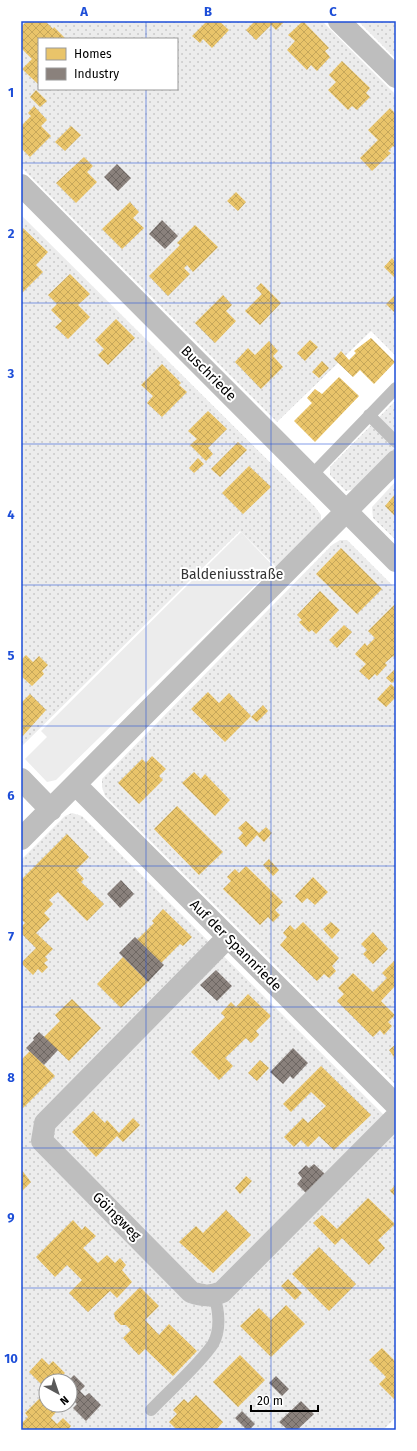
<svg xmlns="http://www.w3.org/2000/svg" width="417" height="1451" font-family="'Fira Sans',sans-serif">
	<style>
		.grass { fill: url(#grass-dots); fill-rule: evenodd }
		.park { fill: #ececec }
		.homes { fill: url(#homes-cross-hatch) }
		.industry { fill: url(#industry-cross-hatch) }
		.lines { fill: none; stroke-linecap: round; stroke-linejoin: round }
		.path { stroke: #b9b9b9; stroke-width: 2.5; stroke-dasharray: 1 2; stroke-linecap: butt }
		.lane { stroke: #bebebe; stroke-width: 12 }
		.street { stroke: #bebebe; stroke-width: 22 }
		.grid { fill: none; stroke: #1d4ed8; stroke-width: 1; stroke-opacity: 0.55 }
		.labels { text-anchor: middle; stroke-width: 4; stroke-linejoin: round; paint-order: stroke }
		.street-label { font-size: 14px; fill: #000; stroke: #fff }
		.park-label { font-size: 14px; fill: #333; stroke: #fff }
		.neatline { fill: none; stroke: #1d4ed8; stroke-width: 1.5 }
		.grid-label { font-size: 13px; text-anchor: middle; font-weight: bold; fill: #1d4ed8 }
	</style>
	<defs>
		<pattern id="grass-dots" width="8" height="8" patternUnits="userSpaceOnUse"><rect width="8" height="8" fill="#ececec"/><path d="M2 2h.1M6 6h.1" fill="none" stroke="#c9c9c9" stroke-width="1.8" stroke-linecap="round"/></pattern>
		<pattern id="homes-cross-hatch" width="8" height="8" patternUnits="userSpaceOnUse"><rect width="8" height="8" fill="#e9c46a"/><path d="M0 0l8 8M0 8l8-8" fill="none" stroke="#c6a75a"/></pattern>
		<pattern id="industry-cross-hatch" width="8" height="8" patternUnits="userSpaceOnUse"><rect width="8" height="8" fill="#8a817c"/><path d="M0 0l8 8M0 8l8-8" fill="none" stroke="#6e6763"/></pattern>
	</defs>
	<rect width="100%" height="100%" fill="#fff"/>
	<path class="grass" d="M 21,21 L 322,21 L 396,95 L 396,356 L 371,331 L 277,422 L 21,167 ZM 39,39 L 177,39 L 177,89 L 39,89 Z
		M 358,21 L 396,21 L 396,59 Z
		M 21,215 L 315,507 L 321,515 L 321,522 L 277,568 L 240,531 L 21,747 Z
		M 396,400 L 396,450 L 359,488 L 346,491 L 330,475 L 330,467 Z
		M 396,481 L 396,540 L 373,518 L 372,507 Z
		M 340,540 L 347,540 L 396,589 L 396,1085 L 105,796 L 102,787 L 102,779 L 332,545 Z
		M 72,813 L 82,816 L 396,1127 L 396,1417 L 383,1430 L 21,1430 L 21,860 L 65,816 ZM 46,1381 L 70,1381 L 70,1405 L 46,1405 Z"/>
	<path class="park" d="M 241,532 L 274,567 L 56,780 L 47,782 L 25,759 L 47,737 L 41,731 Z"/>
	<path class="homes" d="M 27,21 L 45,21 L 53,29 L 54,27 L 66,39 L 39,39 L 39,85 L 22,69 L 32,59 L 21,48 L 21,27 Z
		M 207,21 L 219,21 L 229,30 L 212,48 L 203,39 L 200,43 L 192,36 Z
		M 255,21 L 285,21 L 276,30 L 271,25 L 256,40 L 246,30 Z
		M 303,21 L 329,48 L 325,51 L 330,57 L 317,71 L 311,65 L 307,70 L 287,50 L 295,41 L 288,35 Z
		M 342,61 L 370,88 L 366,93 L 370,97 L 357,110 L 352,106 L 348,110 L 328,90 L 336,82 L 329,75 Z
		M 36,90 L 47,101 L 40,107 L 30,97 Z
		M 34,106 L 47,120 L 41,126 L 51,136 L 30,157 L 21,148 L 21,126 L 31,116 L 28,113 Z
		M 390,108 L 396,114 L 396,148 L 393,146 L 388,151 L 391,153 L 372,171 L 360,158 L 378,140 L 368,130 Z
		M 71,126 L 81,135 L 65,151 L 55,142 Z
		M 84,157 L 93,166 L 87,172 L 97,182 L 76,203 L 56,183 Z
		M 236,192 L 246,202 L 238,211 L 227,201 Z
		M 130,202 L 139,212 L 133,218 L 144,228 L 122,249 L 102,229 Z
		M 195,225 L 218,247 L 193,272 L 187,265 L 184,268 L 190,274 L 168,296 L 149,276 L 180,245 L 177,243 Z
		M 23,228 L 48,252 L 36,265 L 43,272 L 21,294 L 21,230 Z
		M 392,258 L 396,263 L 396,279 L 384,267 Z
		M 70,274 L 90,294 L 78,305 L 90,317 L 68,339 L 55,327 L 62,321 L 51,310 L 57,304 L 48,295 Z
		M 261,283 L 281,303 L 260,325 L 245,311 L 262,294 L 256,288 Z
		M 396,294 L 396,314 L 386,304 Z
		M 223,295 L 232,305 L 226,311 L 236,321 L 215,343 L 195,323 Z
		M 116,319 L 135,338 L 108,365 L 98,355 L 104,349 L 95,340 Z
		M 371,338 L 395,362 L 374,384 L 360,370 L 353,377 L 334,359 L 341,351 L 349,360 L 356,353 L 354,351 Z
		M 310,340 L 318,347 L 305,361 L 297,353 Z
		M 269,341 L 278,351 L 273,356 L 283,367 L 261,389 L 235,362 L 248,348 L 255,355 Z
		M 322,361 L 329,368 L 319,378 L 312,372 Z
		M 162,364 L 181,383 L 179,385 L 187,392 L 162,417 L 147,403 L 153,396 L 141,385 Z
		M 339,377 L 359,396 L 315,442 L 294,421 L 312,403 L 307,398 L 315,389 L 322,394 Z
		M 208,411 L 227,429 L 208,448 L 213,454 L 206,461 L 190,445 L 197,439 L 188,431 Z
		M 238,442 L 247,450 L 220,477 L 211,469 Z
		M 198,458 L 204,464 L 194,473 L 189,468 Z
		M 249,466 L 271,487 L 243,514 L 222,493 Z
		M 396,493 L 396,517 L 385,506 Z
		M 341,548 L 382,589 L 357,614 L 316,574 Z
		M 320,591 L 339,610 L 316,634 L 312,630 L 309,632 L 299,622 L 302,620 L 297,615 Z
		M 396,603 L 396,659 L 393,656 L 385,663 L 387,665 L 377,676 L 375,674 L 369,680 L 359,671 L 366,664 L 355,654 L 365,643 L 367,646 L 375,638 L 368,631 Z
		M 344,625 L 352,632 L 337,648 L 329,640 Z
		M 26,655 L 33,662 L 39,656 L 48,665 L 42,671 L 44,674 L 32,686 L 21,676 L 21,660 Z
		M 396,668 L 396,679 L 392,683 L 386,678 Z
		M 391,684 L 396,689 L 396,697 L 386,707 L 377,699 Z
		M 208,692 L 219,703 L 229,693 L 251,716 L 225,742 L 191,709 Z
		M 30,694 L 46,710 L 21,738 L 21,703 Z
		M 263,705 L 268,711 L 257,722 L 251,717 Z
		M 152,756 L 166,769 L 159,776 L 163,780 L 139,804 L 118,783 L 142,759 L 146,763 Z
		M 194,772 L 201,779 L 205,774 L 230,800 L 215,816 L 182,783 Z
		M 177,806 L 223,852 L 199,875 L 154,829 Z
		M 246,821 L 259,833 L 266,827 L 272,833 L 264,842 L 257,835 L 246,847 L 238,838 L 243,833 L 238,828 Z
		M 67,834 L 89,857 L 76,870 L 84,879 L 81,882 L 104,904 L 87,921 L 58,892 L 49,900 L 53,904 L 44,913 L 50,919 L 36,933 L 53,949 L 45,957 L 48,960 L 44,963 L 48,967 L 42,973 L 38,969 L 33,975 L 21,963 L 36,948 L 21,933 L 21,927 L 25,923 L 21,919 L 21,880 Z
		M 269,859 L 279,870 L 273,876 L 263,865 Z
		M 246,866 L 283,902 L 275,910 L 280,915 L 273,922 L 268,917 L 260,925 L 223,889 L 231,881 L 227,877 L 235,869 L 239,873 Z
		M 313,877 L 328,892 L 315,905 L 307,898 L 302,903 L 295,896 Z
		M 163,909 L 192,937 L 183,946 L 180,944 L 161,963 L 137,940 L 154,923 L 152,921 Z
		M 303,922 L 339,958 L 332,966 L 336,971 L 329,978 L 324,974 L 317,981 L 280,945 L 287,937 L 283,933 L 290,925 L 295,930 Z
		M 331,922 L 340,930 L 332,939 L 323,929 Z
		M 373,932 L 388,949 L 373,964 L 363,954 L 367,950 L 361,944 Z
		M 123,957 L 148,982 L 121,1008 L 97,984 Z
		M 395,960 L 396,985 L 381,1001 L 395,1015 L 388,1022 L 392,1026 L 384,1035 L 380,1030 L 373,1037 L 337,1001 L 344,994 L 338,988 L 353,973 L 373,992 L 387,978 L 382,973 Z
		M 248,994 L 271,1016 L 256,1031 L 259,1035 L 251,1043 L 246,1038 L 225,1058 L 233,1066 L 219,1080 L 191,1052 L 225,1017 L 221,1013 L 231,1002 L 236,1007 Z
		M 72,999 L 101,1028 L 69,1061 L 44,1037 L 60,1021 L 55,1015 Z
		M 396,1044 L 396,1060 L 389,1050 Z
		M 30,1051 L 55,1076 L 21,1110 L 21,1060 Z
		M 260,1060 L 269,1068 L 257,1081 L 248,1073 Z
		M 321,1066 L 371,1115 L 334,1150 L 319,1136 L 308,1147 L 301,1140 L 294,1147 L 284,1137 L 303,1118 L 308,1123 L 326,1106 L 311,1092 L 291,1112 L 283,1104 Z
		M 93,1111 L 105,1123 L 107,1120 L 119,1133 L 133,1118 L 140,1125 L 123,1142 L 117,1136 L 96,1157 L 72,1132 Z
		M 21,1169 L 31,1182 L 21,1192 Z
		M 246,1176 L 252,1181 L 240,1194 L 235,1188 Z
		M 396,1184 L 396,1197 L 390,1191 Z
		M 368,1198 L 395,1224 L 378,1240 L 385,1248 L 369,1265 L 342,1238 L 335,1245 L 313,1223 L 322,1215 L 337,1229 Z
		M 226,1210 L 251,1235 L 213,1273 L 179,1242 L 196,1226 L 203,1233 Z
		M 73,1220 L 82,1230 L 85,1226 L 96,1236 L 83,1248 L 98,1263 L 107,1255 L 115,1263 L 120,1258 L 126,1265 L 122,1270 L 132,1282 L 117,1298 L 110,1291 L 88,1312 L 69,1293 L 82,1280 L 67,1265 L 55,1277 L 36,1257 Z
		M 319,1247 L 356,1284 L 329,1311 L 292,1274 Z
		M 288,1279 L 302,1293 L 295,1300 L 281,1286 Z
		M 140,1287 L 159,1306 L 145,1320 L 159,1335 L 169,1324 L 197,1351 L 173,1376 L 145,1349 L 139,1355 L 132,1348 L 123,1338 L 131,1330 L 126,1325 L 121,1325 L 115,1319 L 114,1313 Z
		M 286,1305 L 305,1324 L 271,1357 L 240,1326 L 259,1308 L 271,1320 Z
		M 382,1348 L 396,1362 L 396,1401 L 379,1384 L 386,1377 L 369,1360 Z
		M 240,1355 L 265,1380 L 238,1407 L 213,1382 Z
		M 42,1358 L 49,1365 L 53,1361 L 65,1373 L 57,1381 L 46,1381 L 46,1389 L 29,1372 Z
		M 46,1392 L 46,1405 L 55,1405 L 52,1408 L 56,1412 L 51,1418 L 57,1424 L 63,1418 L 71,1426 L 68,1430 L 23,1430 L 21,1424 L 28,1417 L 25,1413 Z
		M 196,1395 L 223,1422 L 216,1430 L 177,1430 L 169,1422 L 177,1414 L 173,1410 L 184,1399 L 188,1403 Z"/>
	<path class="industry" d="M 117,164 L 131,178 L 118,191 L 104,177 Z
		M 162,220 L 178,236 L 165,249 L 149,234 Z
		M 121,880 L 134,894 L 120,908 L 107,894 Z
		M 135,937 L 164,965 L 148,982 L 119,953 Z
		M 216,970 L 232,986 L 217,1001 L 200,985 Z
		M 39,1032 L 58,1050 L 44,1065 L 26,1048 L 34,1040 L 33,1038 Z
		M 293,1048 L 308,1063 L 293,1079 L 290,1076 L 283,1084 L 270,1072 Z
		M 314,1164 L 325,1174 L 306,1193 L 297,1184 L 302,1178 L 298,1173 L 306,1165 L 309,1168 Z
		M 74,1375 L 85,1386 L 80,1391 L 85,1396 L 89,1393 L 101,1405 L 86,1421 L 73,1408 L 77,1404 L 70,1397 L 70,1381 L 68,1381 Z
		M 276,1376 L 289,1389 L 282,1396 L 269,1383 Z
		M 301,1401 L 314,1414 L 297,1430 L 288,1430 L 279,1422 Z
		M 242,1411 L 255,1424 L 249,1430 L 247,1430 L 235,1418 Z"/>
	<g class="lines">
		<path class="path" d="M 395,1430 L 396,1429"/>
		<path class="lane" d="M 369,415 L 396,442
			M 311,476 L 396,388
			M 151,1410 C 169,1391 199,1365 213,1344 C 221,1330 219,1310 214,1296"/>
		<path class="street" d="M 339,21 L 396,77
			M 21,185 L 396,561
			M 21,779 L 51,810
			M 76,785 L 396,1105
			M 21,839 L 396,461
			M 228,937 L 45,1123 L 42,1141 L 191,1292 C 203,1296 210,1297 222,1292 L 396,1117"/>
	</g>
	<path class="grid" d="M 146,21 L 146,39M 271,21 L 271,1430M 146,89 L 146,1430M 21,163 L 396,163M 21,303 L 396,303M 21,444 L 396,444M 21,585 L 396,585M 21,726 L 396,726M 21,866 L 396,866M 21,1007 L 396,1007M 21,1148 L 396,1148M 21,1288 L 396,1288"/>
	<g class="labels">
		<g class="street-label">
			<text transform="translate(209 373) rotate(45)" y="5">Buschriede</text>
			<text transform="translate(236 945) rotate(45)" y="5">Auf der Spannriede</text>
			<text transform="translate(117 1216) rotate(45)" y="5">Göingweg</text>
		</g>
		<g class="park-label">
			<text x="232" y="579">Baldeniusstraße</text>
		</g>
	</g>
	<rect width="417" height="1451" fill="none" stroke="#ffffff" stroke-width="44"/>
	<rect x="38" y="38" width="140" height="52" fill="#ffffff" stroke="#999999"/>
	<rect x="46" y="48" width="20" height="12" fill="#e9c46a" stroke="#999999"/>
	<text x="74" y="58" font-size="12" fill="#000000">Homes</text>
	<rect x="46" y="68" width="20" height="12" fill="#8a817c" stroke="#999999"/>
	<text x="74" y="78" font-size="12" fill="#000000">Industry</text>
	<g transform="translate(58 1393) rotate(140)"><circle r="19" fill="#ffffff" stroke="#999999"/>
	<path d="M0-3L7 15L0 10L-7 15Z" fill="#595959"/>
	<text y="-6" font-size="11" font-weight="bold" text-anchor="middle" fill="#000000">N</text>
	</g>
	<path d="M251 1405v6h67v-6" fill="none" stroke="#000000" stroke-width="2"/>
	<text x="257" y="1405" font-size="12" fill="#000000" stroke="#ffffff" stroke-width="3" paint-order="stroke">20 m</text>
	<rect x="22" y="22" width="373" height="1407" class="neatline"/>
	<g class="grid-label">
		<text x="84" y="16">A</text>
		<text x="208" y="16">B</text>
		<text x="333" y="16">C</text>
		<text x="11" y="97">1</text>
		<text x="11" y="238">2</text>
		<text x="11" y="378">3</text>
		<text x="11" y="519">4</text>
		<text x="11" y="660">5</text>
		<text x="11" y="800">6</text>
		<text x="11" y="941">7</text>
		<text x="11" y="1082">8</text>
		<text x="11" y="1222">9</text>
		<text x="11" y="1363">10</text>
	</g>
</svg>
